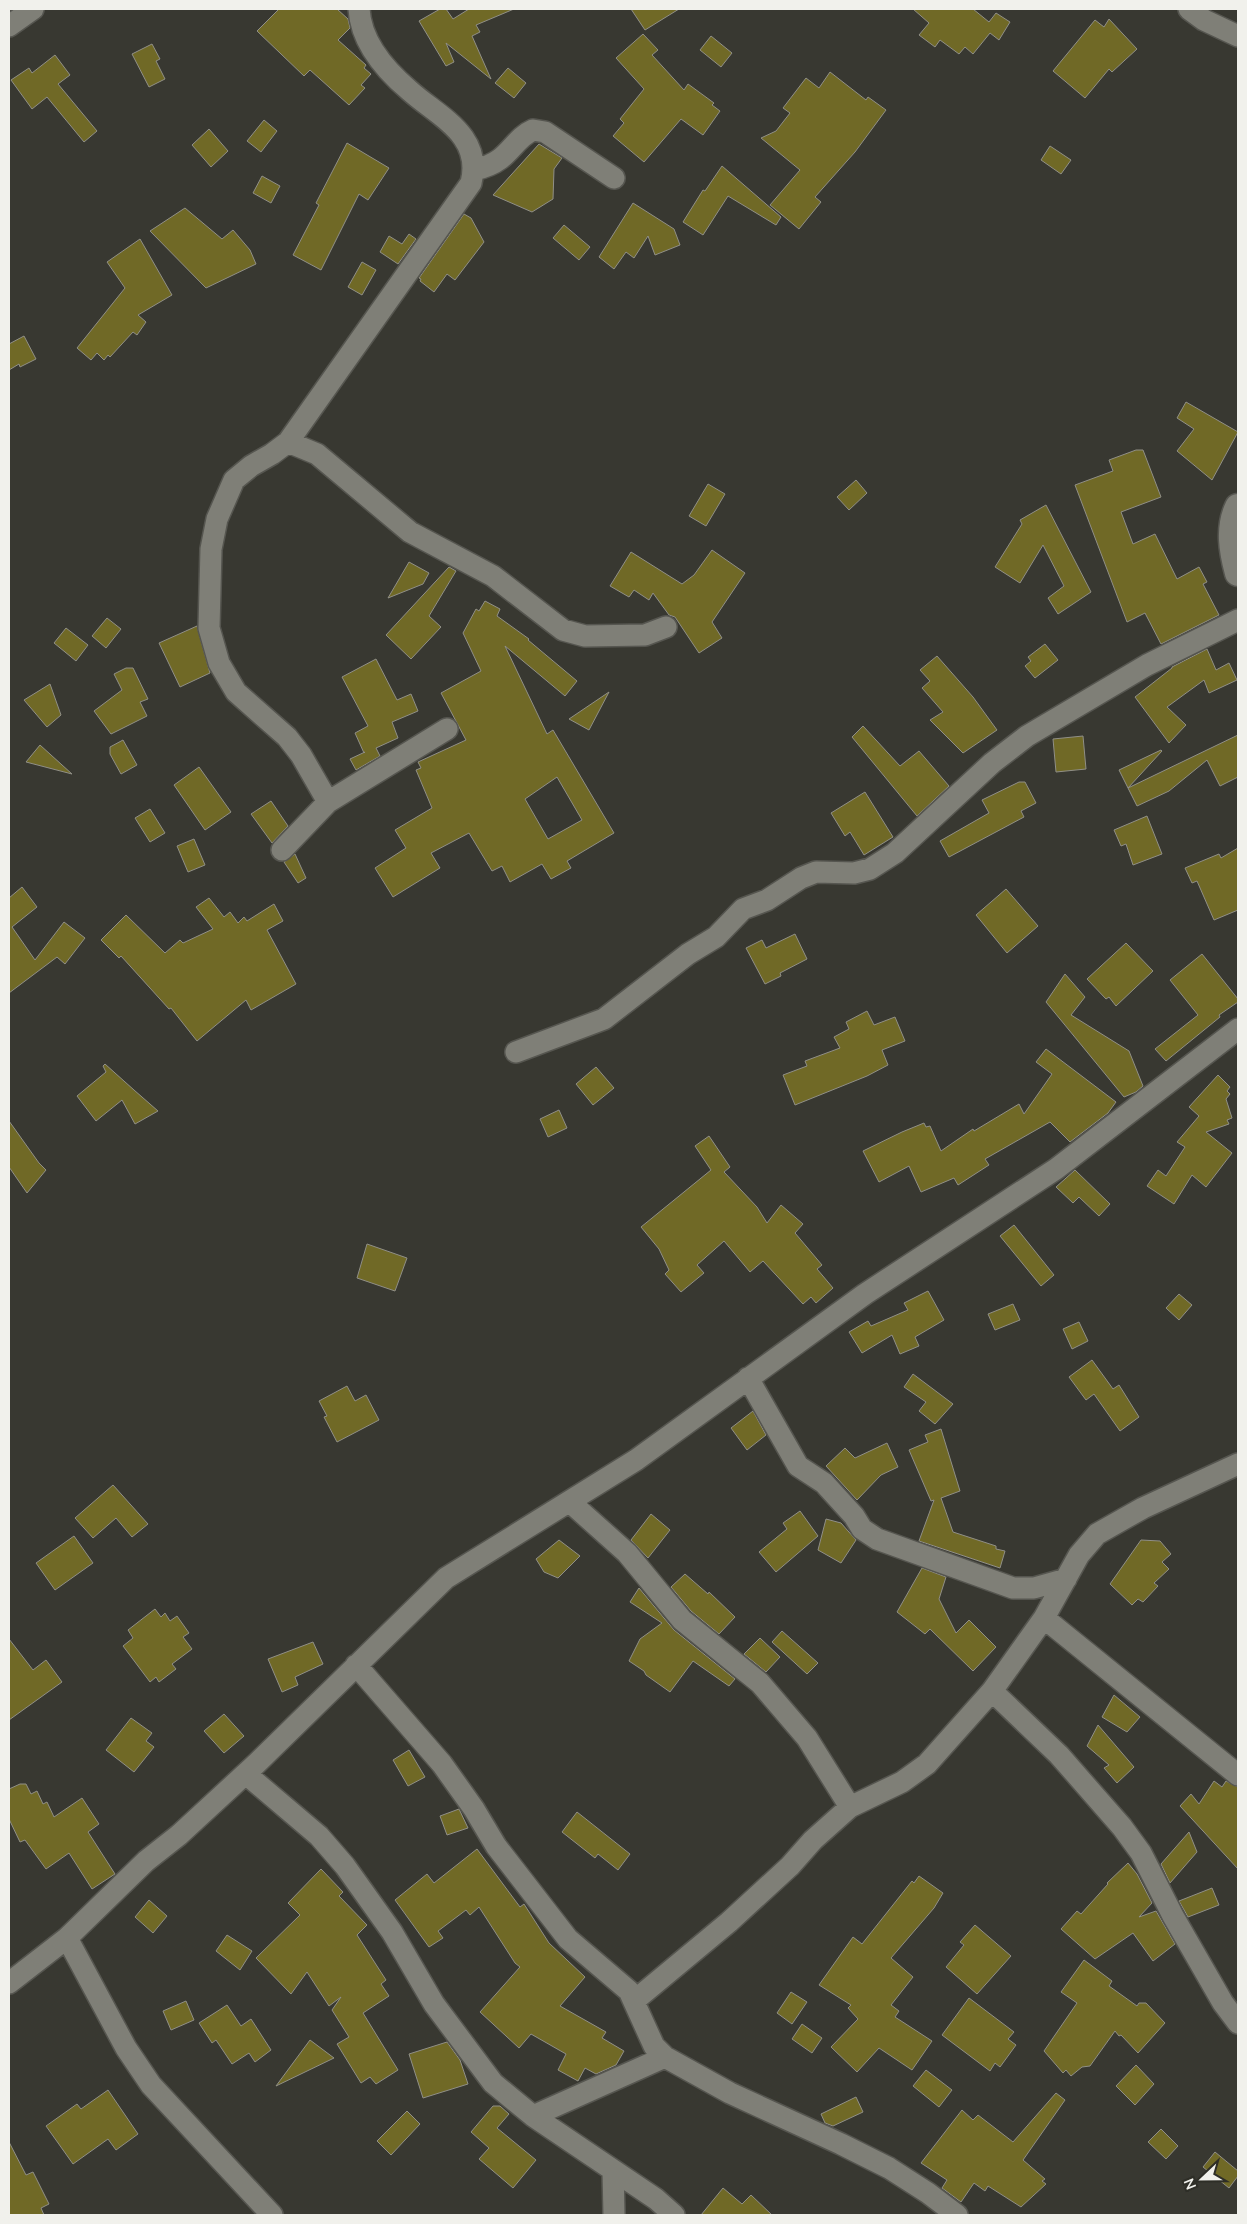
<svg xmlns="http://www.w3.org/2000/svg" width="1247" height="2224" font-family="Mulish,sans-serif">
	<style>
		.building { fill: #706926; stroke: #908f87; fill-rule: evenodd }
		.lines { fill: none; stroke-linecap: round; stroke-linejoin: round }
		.minor-casing { stroke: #565650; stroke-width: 24 }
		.tertiary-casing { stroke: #565650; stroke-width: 29 }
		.minor { stroke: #7f7f77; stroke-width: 21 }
		.tertiary { stroke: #7f7f77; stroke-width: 26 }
	</style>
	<rect width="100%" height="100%" fill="#383831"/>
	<path class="building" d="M 279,9 L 337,9 L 348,19 L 350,28 L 338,40 L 366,65 L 364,68 L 371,74 L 361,85 L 365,88 L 349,105 L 310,70 L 304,76 L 257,31 Z
		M 440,9 L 446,9 L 453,19 L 469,9 L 514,9 L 476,25 L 480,32 L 472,36 L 491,79 L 446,43 L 454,62 L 446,66 L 419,21 Z
		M 631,9 L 679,9 L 645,30 Z
		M 913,9 L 973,9 L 989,22 L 996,13 L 1010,22 L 999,40 L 990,33 L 973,54 L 965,47 L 959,54 L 940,40 L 935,47 L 919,35 L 929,23 Z
		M 1109,19 L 1137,49 L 1112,72 L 1109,69 L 1085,98 L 1053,71 L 1095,20 L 1104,27 Z
		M 643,34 L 658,50 L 652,55 L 684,90 L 688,84 L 714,103 L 712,105 L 720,111 L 703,135 L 681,119 L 644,162 L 613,136 L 624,123 L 620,119 L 644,89 L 616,58 Z
		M 711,36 L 732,53 L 721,67 L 700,50 Z
		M 152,44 L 160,59 L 156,61 L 165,79 L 149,87 L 132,54 Z
		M 55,55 L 70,75 L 58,84 L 97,131 L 84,142 L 47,97 L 32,109 L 11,80 L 29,68 L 32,73 Z
		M 508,68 L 526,83 L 514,98 L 495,83 Z
		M 830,72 L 866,100 L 868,97 L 886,110 L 855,152 L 815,197 L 821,202 L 799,229 L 770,205 L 800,170 L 761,138 L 776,131 L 790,113 L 783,108 L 806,78 L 819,88 Z
		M 264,120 L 277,131 L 261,152 L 247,141 Z
		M 209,129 L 228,151 L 211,167 L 192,145 Z
		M 347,143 L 389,168 L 368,200 L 359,194 L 321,270 L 293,255 L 319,205 L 316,203 Z
		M 539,144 L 562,158 L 554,169 L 553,199 L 532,212 L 493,195 Z
		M 1050,146 L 1071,160 L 1061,174 L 1041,160 Z
		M 722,166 L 781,217 L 776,225 L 728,196 L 703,235 L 683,222 L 703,190 L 705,191 Z
		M 262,176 L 280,186 L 271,203 L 253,193 Z
		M 633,203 L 674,229 L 680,245 L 655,255 L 648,236 L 634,258 L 626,252 L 614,269 L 599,257 Z
		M 185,208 L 222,239 L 233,230 L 250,250 L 256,264 L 206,288 L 150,231 Z
		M 464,214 L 471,218 L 484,242 L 455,280 L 447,274 L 434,292 L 420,281 L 421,279 L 419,278 Z
		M 564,225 L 590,247 L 579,260 L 553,238 Z
		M 409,234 L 416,239 L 398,264 L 380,252 L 389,236 L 402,244 Z
		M 140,239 L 172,295 L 138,315 L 146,322 L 137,335 L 133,332 L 110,357 L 108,355 L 104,360 L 97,353 L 91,360 L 77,348 L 125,288 L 107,262 Z
		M 362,262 L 376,270 L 362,295 L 348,287 Z
		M 24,336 L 36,359 L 20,367 L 19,364 L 9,370 L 9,344 Z
		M 1186,402 L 1238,432 L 1212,480 L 1177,451 L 1194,429 L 1177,418 Z
		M 1136,450 L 1143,450 L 1161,497 L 1121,512 L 1133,544 L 1155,534 L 1177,579 L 1199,567 L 1207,582 L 1203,584 L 1219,615 L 1161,644 L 1145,613 L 1127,622 L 1075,485 L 1113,471 L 1109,460 Z
		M 856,480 L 867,493 L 849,510 L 837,497 Z
		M 708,484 L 725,494 L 706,526 L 689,516 Z
		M 1046,505 L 1091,592 L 1058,614 L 1048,598 L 1064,586 L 1043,545 L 1020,583 L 995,567 L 1022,524 L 1020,520 Z
		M 712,550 L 745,573 L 712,622 L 722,638 L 699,653 L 675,617 L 669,615 L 653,593 L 649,600 L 634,590 L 629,597 L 610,586 L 631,552 L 682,584 L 694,575 Z
		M 409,562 L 429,573 L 423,584 L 388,598 Z
		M 449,567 L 456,571 L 429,616 L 441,627 L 411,659 L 386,635 Z
		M 485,601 L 500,609 L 497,616 L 529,639 L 528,640 L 577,681 L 565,696 L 505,646 L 547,734 L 553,730 L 614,833 L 567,861 L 571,868 L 551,879 L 542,864 L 510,882 L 502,866 L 492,871 L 469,833 L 431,853 L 440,868 L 393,897 L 375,868 L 406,848 L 395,830 L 432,808 L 416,770 L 421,768 L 418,762 L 466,740 L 441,693 L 481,671 L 463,633 L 476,609 L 479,611 ZM 557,777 L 582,820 L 548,839 L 525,799 Z
		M 107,618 L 121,629 L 106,648 L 92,636 Z
		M 197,626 L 210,673 L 180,687 L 159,643 Z
		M 66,628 L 88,645 L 76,661 L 54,643 Z
		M 1045,644 L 1058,660 L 1035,678 L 1025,666 L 1031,661 L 1028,657 Z
		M 1207,649 L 1216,670 L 1229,663 L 1237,680 L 1209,693 L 1204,680 L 1167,707 L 1186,725 L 1169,743 L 1135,697 L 1172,668 L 1172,667 Z
		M 937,656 L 973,697 L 997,730 L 963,753 L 930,720 L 943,712 L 922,688 L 930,681 L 920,670 Z
		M 376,659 L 397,700 L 411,694 L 418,711 L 392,722 L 398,738 L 376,748 L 380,756 L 356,770 L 350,759 L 365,752 L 364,753 L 355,733 L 368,726 L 342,677 Z
		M 126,668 L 133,668 L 148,699 L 140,702 L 147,716 L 111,734 L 94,711 L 122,690 L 114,674 Z
		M 50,684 L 61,715 L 47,727 L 24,700 Z
		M 609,692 L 589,730 L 569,719 Z
		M 863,726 L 900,766 L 919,751 L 949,786 L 917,816 L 852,737 Z
		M 1238,735 L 1238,777 L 1220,786 L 1207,760 L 1169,791 L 1137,806 L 1128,788 Z
		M 1083,736 L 1086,769 L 1056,772 L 1053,739 Z
		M 123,740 L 137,765 L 121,774 L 110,754 L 110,747 Z
		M 40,745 L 72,774 L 26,762 Z
		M 1161,750 L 1162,751 L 1128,788 L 1119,770 Z
		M 199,767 L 231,812 L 205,830 L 174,785 Z
		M 1019,782 L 1025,782 L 1036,803 L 1021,811 L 1024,817 L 949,857 L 940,841 L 989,813 L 982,800 Z
		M 865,792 L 893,837 L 864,855 L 850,832 L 845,836 L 831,813 Z
		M 271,801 L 288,826 L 272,843 L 251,814 Z
		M 150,809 L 165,833 L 150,842 L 135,818 Z
		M 1147,816 L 1162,854 L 1133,865 L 1126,844 L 1121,846 L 1114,830 Z
		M 194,839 L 205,865 L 188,872 L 177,846 Z
		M 1238,848 L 1238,910 L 1214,920 L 1197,881 L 1192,883 L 1185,868 L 1219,854 L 1221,858 Z
		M 295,854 L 306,878 L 298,883 L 284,862 Z
		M 22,887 L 37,907 L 12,927 L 35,960 L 64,922 L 85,938 L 65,964 L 57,957 L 9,993 L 9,898 Z
		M 1006,889 L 1038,926 L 1007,953 L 976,915 Z
		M 209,898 L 224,917 L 230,912 L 238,923 L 244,917 L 247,921 L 274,904 L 283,921 L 267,930 L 296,984 L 251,1010 L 246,1000 L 197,1041 L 171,1008 L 169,1009 L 121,956 L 119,958 L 101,940 L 126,915 L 165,953 L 180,940 L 183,943 L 213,929 L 196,907 Z
		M 795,934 L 807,959 L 780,973 L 781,976 L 765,984 L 746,948 L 762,940 L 766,948 Z
		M 1126,943 L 1153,971 L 1116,1006 L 1109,997 L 1106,999 L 1087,979 Z
		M 1202,954 L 1238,999 L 1238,1002 L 1219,1015 L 1220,1017 L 1166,1061 L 1155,1049 L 1198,1015 L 1170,980 Z
		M 1065,974 L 1085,997 L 1071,1015 L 1129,1051 L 1143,1086 L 1136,1092 L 1124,1097 L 1046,1002 Z
		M 867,1011 L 874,1025 L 895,1017 L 905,1041 L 882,1050 L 888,1065 L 867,1076 L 795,1105 L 783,1075 L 807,1066 L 805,1061 L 840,1048 L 834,1037 L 849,1029 L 846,1022 Z
		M 1046,1049 L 1116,1102 L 1108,1113 L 1070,1142 L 1050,1122 L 985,1159 L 989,1165 L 958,1185 L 954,1178 L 921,1192 L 909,1166 L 879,1182 L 863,1151 L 902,1132 L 924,1123 L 926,1127 L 930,1126 L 941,1151 L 973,1129 L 974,1131 L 1019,1104 L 1024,1114 L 1052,1074 L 1036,1062 Z
		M 105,1064 L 134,1090 L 158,1111 L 135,1124 L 122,1100 L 96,1121 L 77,1096 L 106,1072 L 103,1066 Z
		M 596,1067 L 614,1088 L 593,1105 L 576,1084 Z
		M 1218,1075 L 1230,1087 L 1227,1091 L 1230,1094 L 1226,1099 L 1232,1118 L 1227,1120 L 1229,1124 L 1206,1132 L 1232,1153 L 1206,1187 L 1192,1175 L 1174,1204 L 1147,1186 L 1158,1170 L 1166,1176 L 1185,1147 L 1177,1142 L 1199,1116 L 1189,1107 Z
		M 559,1110 L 567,1128 L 548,1137 L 540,1119 Z
		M 9,1121 L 39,1163 L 46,1170 L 27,1193 L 9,1167 Z
		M 709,1136 L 730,1167 L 724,1172 L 757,1207 L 767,1223 L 781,1205 L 803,1224 L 795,1233 L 822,1265 L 817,1269 L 833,1288 L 816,1303 L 811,1297 L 803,1304 L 763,1261 L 750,1272 L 724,1241 L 697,1265 L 704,1273 L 681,1292 L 665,1274 L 669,1270 L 659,1249 L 641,1227 L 711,1170 L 695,1146 Z
		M 1075,1170 L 1110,1204 L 1099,1216 L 1079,1197 L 1073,1203 L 1056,1187 Z
		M 1014,1225 L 1054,1275 L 1041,1286 L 1000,1236 Z
		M 367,1244 L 407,1258 L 395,1291 L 357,1278 Z
		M 928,1291 L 944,1320 L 915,1337 L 919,1346 L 900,1354 L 892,1335 L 862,1353 L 849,1332 L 868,1321 L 871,1326 L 908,1310 L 904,1303 Z
		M 1179,1294 L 1192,1305 L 1179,1320 L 1166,1308 Z
		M 1013,1304 L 1020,1320 L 995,1330 L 988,1314 Z
		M 1079,1322 L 1088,1341 L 1072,1349 L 1063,1329 Z
		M 1092,1360 L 1113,1389 L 1119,1385 L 1139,1417 L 1120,1431 L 1094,1394 L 1086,1400 L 1069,1377 Z
		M 913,1374 L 953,1404 L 935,1424 L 919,1411 L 926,1402 L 904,1387 Z
		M 347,1386 L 355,1401 L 366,1395 L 379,1420 L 337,1442 L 324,1417 L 327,1416 L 319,1401 Z
		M 753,1411 L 766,1435 L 747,1450 L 731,1428 Z
		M 941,1429 L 960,1491 L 941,1498 L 953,1532 L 996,1546 L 996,1549 L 1005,1551 L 1000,1568 L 919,1541 L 934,1500 L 931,1501 L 909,1450 L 928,1442 L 925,1435 Z
		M 887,1443 L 898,1467 L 881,1475 L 857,1500 L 826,1466 L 845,1448 L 855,1458 Z
		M 113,1485 L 148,1524 L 132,1537 L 116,1518 L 93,1538 L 75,1518 Z
		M 800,1511 L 818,1536 L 776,1572 L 759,1552 L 787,1529 L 783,1523 Z
		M 651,1514 L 670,1530 L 648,1558 L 631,1540 Z
		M 826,1519 L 841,1523 L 856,1540 L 841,1563 L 818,1550 Z
		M 74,1536 L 93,1563 L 55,1590 L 36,1563 Z
		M 559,1540 L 580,1556 L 558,1578 L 544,1572 L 536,1559 Z
		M 1141,1540 L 1160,1541 L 1171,1554 L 1162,1562 L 1169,1569 L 1154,1583 L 1158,1586 L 1143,1602 L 1138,1599 L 1132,1605 L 1110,1584 Z
		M 922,1568 L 946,1577 L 939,1599 L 956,1633 L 969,1620 L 996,1647 L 973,1671 L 930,1629 L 925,1634 L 897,1612 Z
		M 685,1574 L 708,1594 L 709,1592 L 735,1617 L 719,1634 L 691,1611 L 671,1587 Z
		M 639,1588 L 674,1630 L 735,1679 L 729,1686 L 693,1661 L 670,1692 L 646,1675 L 644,1671 L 629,1661 L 640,1639 L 662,1623 L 630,1602 Z
		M 155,1609 L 161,1617 L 165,1613 L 170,1621 L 177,1616 L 189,1633 L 183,1637 L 192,1649 L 172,1664 L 176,1669 L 159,1682 L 156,1677 L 150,1682 L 123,1646 L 133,1638 L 128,1630 Z
		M 782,1631 L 818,1663 L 807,1674 L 772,1642 Z
		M 760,1638 L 780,1657 L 766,1672 L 744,1654 Z
		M 9,1639 L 33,1670 L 46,1660 L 62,1682 L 9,1720 Z
		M 313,1642 L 323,1664 L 295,1677 L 298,1685 L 282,1692 L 268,1659 Z
		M 1114,1695 L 1140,1717 L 1127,1732 L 1102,1717 Z
		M 224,1714 L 244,1736 L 224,1753 L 204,1731 Z
		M 131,1718 L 152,1733 L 146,1741 L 154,1747 L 134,1772 L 106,1750 Z
		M 1098,1725 L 1134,1767 L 1117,1783 L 1104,1768 L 1109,1765 L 1087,1746 Z
		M 409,1750 L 425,1777 L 408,1786 L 393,1760 Z
		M 1214,1781 L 1222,1787 L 1226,1781 L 1238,1787 L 1238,1869 L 1180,1806 L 1191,1794 L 1199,1804 Z
		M 20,1784 L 26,1784 L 31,1794 L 37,1791 L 43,1804 L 47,1802 L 54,1817 L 82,1798 L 99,1824 L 88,1832 L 115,1874 L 92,1889 L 69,1853 L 46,1869 L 25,1840 L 20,1842 L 9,1819 L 9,1789 Z
		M 459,1809 L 468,1828 L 447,1835 L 440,1816 Z
		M 577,1812 L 630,1854 L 618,1870 L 598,1854 L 595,1858 L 562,1832 Z
		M 1189,1832 L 1197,1852 L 1170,1883 L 1161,1864 Z
		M 477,1849 L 520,1907 L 524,1904 L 549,1943 L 585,1977 L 560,2006 L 606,2032 L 602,2038 L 624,2051 L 616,2065 L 596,2074 L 585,2068 L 578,2081 L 558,2070 L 566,2054 L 531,2034 L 519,2048 L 480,2012 L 520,1967 L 515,1963 L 479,1907 L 470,1915 L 466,1910 L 438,1931 L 443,1938 L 429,1947 L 395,1900 L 427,1874 L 434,1883 Z
		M 1128,1863 L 1137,1874 L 1152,1903 L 1139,1917 L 1156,1911 L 1175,1944 L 1153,1961 L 1133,1933 L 1095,1959 L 1061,1929 L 1077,1911 L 1081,1914 L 1108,1884 L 1107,1883 Z
		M 321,1869 L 343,1892 L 339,1896 L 367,1925 L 357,1935 L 386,1980 L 381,1984 L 389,1996 L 363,2013 L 398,2070 L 376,2084 L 370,2077 L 361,2083 L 337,2044 L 349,2037 L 332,2010 L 341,1997 L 329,2006 L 307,1972 L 291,1994 L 256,1958 L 300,1915 L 288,1903 Z
		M 919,1876 L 943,1893 L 934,1908 L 891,1958 L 913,1977 L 891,2005 L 899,2011 L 895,2017 L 932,2041 L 912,2070 L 879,2048 L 857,2072 L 831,2047 L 858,2019 L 848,2008 L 851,2005 L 819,1985 L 853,1937 L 862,1944 L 912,1881 L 914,1883 Z
		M 1212,1888 L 1219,1905 L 1188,1917 L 1179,1901 Z
		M 149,1900 L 167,1916 L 153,1933 L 135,1917 Z
		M 975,1925 L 1011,1956 L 977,1994 L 946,1967 L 964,1945 L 960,1942 Z
		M 227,1935 L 252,1951 L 240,1970 L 216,1951 Z
		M 1084,1960 L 1112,1981 L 1109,1986 L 1137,2006 L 1139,2003 L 1146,2003 L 1165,2023 L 1138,2053 L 1121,2035 L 1119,2036 L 1115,2031 L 1090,2066 L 1082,2067 L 1071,2076 L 1066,2070 L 1063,2073 L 1044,2051 L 1077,2003 L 1061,1992 Z
		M 791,1992 L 807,2002 L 792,2024 L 777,2013 Z
		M 969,1998 L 1014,2032 L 1008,2039 L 1016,2045 L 1000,2067 L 995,2063 L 990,2071 L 942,2035 Z
		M 186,2001 L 194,2020 L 171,2030 L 163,2011 Z
		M 227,2005 L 241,2026 L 251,2019 L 271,2050 L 255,2062 L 249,2053 L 232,2064 L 216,2040 L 212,2043 L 199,2023 Z
		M 802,2024 L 822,2038 L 812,2053 L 792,2039 Z
		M 310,2040 L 334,2058 L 276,2086 Z
		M 447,2042 L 460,2060 L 468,2084 L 423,2098 L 409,2054 Z
		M 1136,2065 L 1154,2084 L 1135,2105 L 1116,2086 Z
		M 926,2070 L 952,2090 L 939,2107 L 913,2086 Z
		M 108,2090 L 138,2134 L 116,2150 L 108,2139 L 73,2164 L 46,2126 L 77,2104 L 81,2109 Z
		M 1056,2093 L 1065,2100 L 1023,2160 L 1045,2179 L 1042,2181 L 1046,2184 L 1021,2207 L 988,2186 L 985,2191 L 974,2183 L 961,2202 L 942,2188 L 947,2180 L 921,2163 L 962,2110 L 973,2120 L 978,2115 L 1013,2142 Z
		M 856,2097 L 863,2112 L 833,2126 L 825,2123 L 821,2114 Z
		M 493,2106 L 500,2106 L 509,2114 L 497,2128 L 536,2160 L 513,2188 L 479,2159 L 489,2148 L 471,2132 Z
		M 407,2111 L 420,2124 L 391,2155 L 377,2141 Z
		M 1161,2129 L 1178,2146 L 1166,2159 L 1148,2142 Z
		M 9,2142 L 26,2175 L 33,2172 L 49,2204 L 41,2208 L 44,2215 L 9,2215 Z
		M 1215,2152 L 1238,2171 L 1238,2176 L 1229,2188 L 1203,2167 Z
		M 723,2188 L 742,2204 L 751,2195 L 772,2215 L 701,2215 Z"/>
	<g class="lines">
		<defs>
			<path id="minor" d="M 1189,9 L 1204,20 L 1238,36
				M 9,26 L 33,9
				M 474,170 C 483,168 492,165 500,159 C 512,150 519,136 533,130 L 545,132 L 614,178
				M 288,442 L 317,454 L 410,532 L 493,576 L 563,630 L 585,636 L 645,635 L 666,627
				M 328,802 L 301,755 L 287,737 L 236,692 L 219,663 L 209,628 L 211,549 L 217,519 L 234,480 L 251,466 L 272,454 L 288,442 L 471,183 C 483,135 439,117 410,91 C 385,70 361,42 359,9
				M 282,850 L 328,802 L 447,729
				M 516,1052 L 604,1019 L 688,954 L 716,937 L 743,909 L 767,900 L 801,878 L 816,872 L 854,873 L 870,869 L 895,853 L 992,763 L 1027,736 L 1147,665 L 1238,620
				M 748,1378 L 798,1466 L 824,1483 L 854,1516 L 862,1529 L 877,1539 L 1013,1588 L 1034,1588 L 1066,1579
				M 570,1502 L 627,1553 L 682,1620 L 760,1683 L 807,1738 L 850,1807
				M 1044,1618 L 1238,1775
				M 356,1665 L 442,1764 L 474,1809 L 496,1846 L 568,1939 L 629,1991 L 654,2046 L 665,2057 L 730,2093 L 841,2144 L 889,2168 L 928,2193 L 957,2215
				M 992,1691 L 1059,1755 L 1122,1827 L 1141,1853 L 1173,1916 L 1223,2003 L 1238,2023
				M 246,1774 L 319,1836 L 345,1866 L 392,1932 L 434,2004 L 493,2083 L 533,2116 L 656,2199 L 674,2215
				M 67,1938 L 126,2048 L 151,2085 L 272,2215
				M 9,1983 L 67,1938 L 146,1861 L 179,1835 L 256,1764 L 446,1578 L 636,1460 L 865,1294 L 1056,1169 L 1238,1029
				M 634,2001 L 729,1922 L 790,1866 L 813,1840 L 850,1807 L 902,1782 L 927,1764 L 992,1691 L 1044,1618 L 1079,1555 L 1097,1534 L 1143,1508 L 1238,1464
				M 533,2116 L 665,2057
				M 613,2170 L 614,2215"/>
			<path id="tertiary" d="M 1238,507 C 1228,528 1232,551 1238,573"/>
		</defs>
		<use href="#minor" class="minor-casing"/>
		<use href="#tertiary" class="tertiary-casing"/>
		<use href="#minor" class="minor"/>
		<use href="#tertiary" class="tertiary"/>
	</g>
	<rect width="1247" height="2224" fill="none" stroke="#f1f1ec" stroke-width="20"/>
	<g transform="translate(1202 2179) rotate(248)" stroke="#2e2e27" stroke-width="4" paint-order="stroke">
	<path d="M0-4L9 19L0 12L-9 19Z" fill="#f1f1ec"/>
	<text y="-8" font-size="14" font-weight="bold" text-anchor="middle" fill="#f1f1ec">N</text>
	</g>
</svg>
